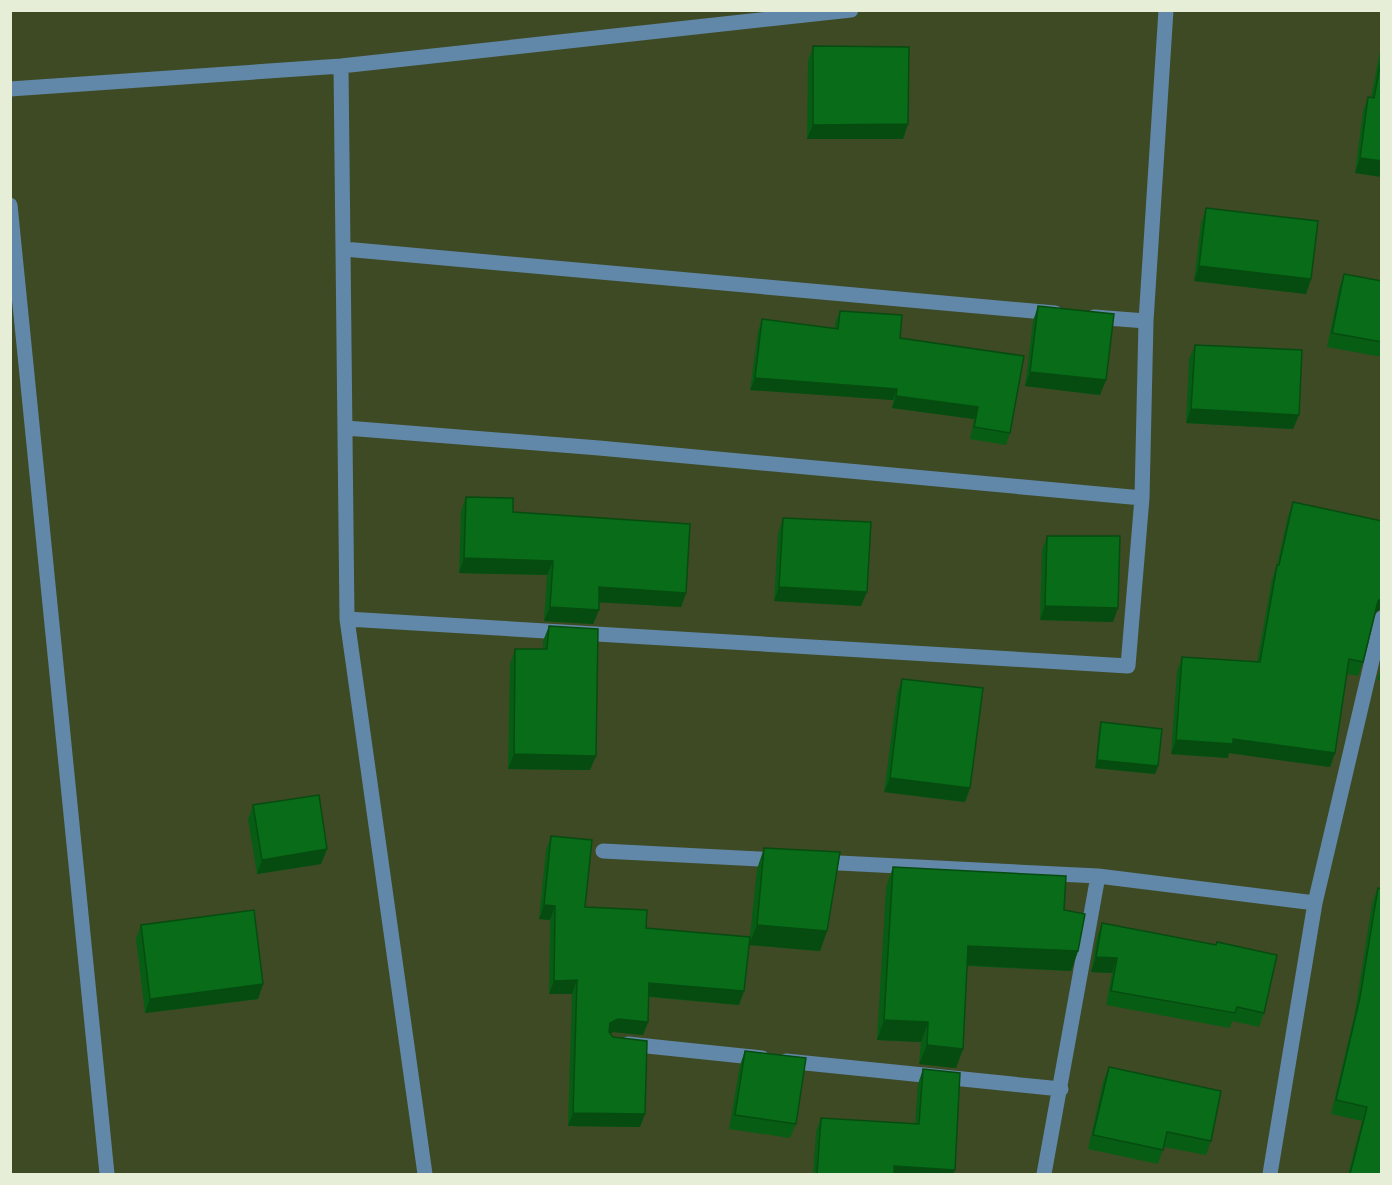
<svg xmlns="http://www.w3.org/2000/svg" width="1392" height="1185" font-family="Poppins,sans-serif">
	<style>
		.lines { fill: none; stroke-linecap: round; stroke-linejoin: round }
		.minor { stroke: #6188a8; stroke-width: 15 }
		.wall { fill: #085d15 }
		.shaded-wall { fill: #064c11 }
		.building { fill: #096c18; stroke: #064c11; stroke-width: 1.5 }
	</style>
	<rect width="100%" height="100%" fill="#3e4a24"/>
	<g class="lines">
		<path class="minor" d="M 341,66 L 347,619 L 425,1174
			M 10,89 L 341,66 L 851,10
			M 10,205 L 107,1174
			M 344,249 L 1055,313
			M 1094,317 L 1146,321
			M 346,428 L 599,448 L 1142,498
			M 347,619 L 1128,666 L 1142,498 L 1146,321 L 1166,10
			M 603,851 L 780,860
			M 819,862 L 1098,876 L 1315,903
			M 628,1044 L 762,1058
			M 786,1061 L 1061,1089
			M 1044,1174 L 1098,876
			M 1270,1174 L 1315,903 L 1382,618"/>
	</g>
	<path class="wall" d="M 1382,41 L 1382,177 L 1355,173 L 1363,111 L 1368,97 L 1371,97 Z
		M 813,46 L 908,124 L 903,139 L 807,139 L 808,61 Z
		M 1206,208 L 1311,279 L 1306,294 L 1194,281 L 1201,223 Z
		M 1344,274 L 1382,281 L 1382,357 L 1327,347 L 1339,288 Z
		M 1038,306 L 1100,395 L 1025,386 L 1033,321 Z
		M 840,311 L 900,338 L 1010,433 L 1006,445 L 970,439 L 974,419 L 892,408 L 893,400 L 750,390 L 758,331 L 762,319 L 835,328 L 835,323 Z
		M 1195,345 L 1293,429 L 1186,423 L 1189,359 Z
		M 466,497 L 513,512 L 686,593 L 681,607 L 599,602 L 599,610 L 593,624 L 544,621 L 547,575 L 459,573 L 461,511 Z
		M 1293,502 L 1382,521 L 1382,609 L 1380,609 L 1375,613 L 1363,662 L 1358,676 L 1347,674 L 1335,753 L 1330,767 L 1229,753 L 1228,758 L 1171,754 L 1177,671 L 1182,657 L 1257,662 L 1272,579 L 1277,565 L 1288,516 Z
		M 783,518 L 861,606 L 774,601 L 778,533 Z
		M 1047,536 L 1113,622 L 1040,620 L 1042,550 Z
		M 549,626 L 590,770 L 508,769 L 510,664 L 515,649 L 543,649 L 543,641 Z
		M 1382,663 L 1382,681 L 1377,680 Z
		M 902,679 L 970,788 L 965,802 L 884,792 L 897,693 Z
		M 1101,722 L 1158,766 L 1155,774 L 1095,768 L 1099,729 Z
		M 253,805 L 327,849 L 321,864 L 257,874 L 248,819 Z
		M 551,836 L 585,907 L 646,928 L 744,991 L 739,1005 L 648,997 L 648,1022 L 643,1035 L 613,1032 L 610,1034 L 640,1127 L 568,1126 L 572,994 L 549,994 L 550,920 L 539,919 L 546,850 Z
		M 764,848 L 827,931 L 820,951 L 749,945 L 757,869 Z
		M 893,867 L 1064,910 L 1078,951 L 1071,971 L 967,966 L 963,1049 L 956,1068 L 919,1064 L 921,1042 L 877,1040 L 886,887 Z
		M 1378,888 L 1382,1174 L 1348,1174 L 1362,1121 L 1331,1114 L 1355,1012 L 1372,903 Z
		M 1102,923 L 1264,1013 L 1259,1027 L 1232,1021 L 1230,1028 L 1106,1005 L 1112,973 L 1091,972 L 1097,937 Z
		M 141,925 L 263,984 L 258,999 L 145,1013 L 136,939 Z
		M 745,1051 L 796,1124 L 790,1138 L 729,1129 L 740,1065 Z
		M 1109,1067 L 1211,1141 L 1206,1155 L 1164,1147 L 1158,1164 L 1088,1149 L 1103,1082 Z
		M 923,1069 L 955,1170 L 953,1174 L 813,1174 L 816,1132 L 821,1118 L 915,1124 L 918,1084 Z"/>
	<path class="shaded-wall" d="M 908,124 L 903,139 L 807,139 L 813,125 Z
		M 1360,158 L 1382,161 L 1382,177 L 1355,173 Z
		M 1199,266 L 1311,279 L 1306,294 L 1194,281 Z
		M 1030,372 L 1106,380 L 1100,395 L 1025,386 Z
		M 755,378 L 897,389 L 893,400 L 750,390 Z
		M 896,396 L 978,407 L 974,419 L 892,408 Z
		M 1191,409 L 1299,415 L 1293,429 L 1186,423 Z
		M 464,558 L 553,561 L 547,575 L 459,573 Z
		M 599,587 L 686,593 L 681,607 L 594,602 Z
		M 779,587 L 867,592 L 861,606 L 774,601 Z
		M 1382,598 L 1382,604 L 1380,609 L 1373,615 L 1378,601 Z
		M 1045,606 L 1118,608 L 1113,622 L 1040,620 Z
		M 550,607 L 599,610 L 593,624 L 544,621 Z
		M 1233,739 L 1335,753 L 1330,767 L 1229,753 L 1228,758 L 1171,754 L 1176,740 Z
		M 514,754 L 596,756 L 590,770 L 508,769 Z
		M 1097,760 L 1158,766 L 1155,774 L 1095,768 Z
		M 890,778 L 970,788 L 965,802 L 884,792 Z
		M 327,849 L 321,864 L 257,874 L 262,860 Z
		M 544,905 L 555,906 L 550,920 L 539,919 Z
		M 757,925 L 827,931 L 820,951 L 749,945 Z
		M 968,946 L 1078,951 L 1071,971 L 961,965 Z
		M 1096,957 L 1117,958 L 1112,973 L 1091,972 Z
		M 577,980 L 572,994 L 549,994 L 554,981 Z
		M 649,983 L 744,991 L 739,1005 L 644,996 Z
		M 263,984 L 258,999 L 145,1013 L 150,999 Z
		M 618,1019 L 648,1022 L 643,1035 L 613,1032 L 605,1037 L 610,1023 Z
		M 884,1020 L 928,1022 L 921,1042 L 877,1040 Z
		M 927,1045 L 963,1049 L 956,1068 L 919,1064 Z
		M 573,1113 L 645,1114 L 640,1127 L 568,1126 Z
		M 894,1166 L 955,1170 L 953,1174 L 891,1174 Z"/>
	<path class="building" d="M 813,46 L 909,47 L 908,124 L 813,125 Z
		M 1382,55 L 1382,161 L 1360,158 L 1368,97 L 1374,98 Z
		M 1206,208 L 1318,221 L 1311,279 L 1199,266 Z
		M 1344,274 L 1382,281 L 1382,342 L 1332,333 Z
		M 1038,306 L 1114,314 L 1106,380 L 1030,372 Z
		M 840,311 L 902,315 L 900,338 L 1024,356 L 1010,433 L 974,427 L 978,407 L 896,396 L 897,389 L 755,378 L 762,319 L 838,329 Z
		M 1195,345 L 1302,350 L 1299,415 L 1191,409 Z
		M 466,497 L 513,498 L 513,512 L 690,524 L 686,593 L 599,587 L 599,610 L 550,607 L 553,561 L 464,558 Z
		M 1293,502 L 1382,521 L 1382,598 L 1378,601 L 1363,662 L 1349,659 L 1335,753 L 1233,739 L 1233,744 L 1176,740 L 1182,657 L 1260,662 L 1277,565 L 1279,565 Z
		M 783,518 L 871,522 L 867,592 L 779,587 Z
		M 1047,536 L 1120,536 L 1118,608 L 1045,606 Z
		M 549,626 L 598,629 L 596,756 L 514,754 L 515,649 L 547,649 Z
		M 902,679 L 983,688 L 970,788 L 890,778 Z
		M 1101,722 L 1162,729 L 1158,766 L 1097,760 Z
		M 319,795 L 327,849 L 262,860 L 253,805 Z
		M 551,836 L 592,840 L 585,907 L 647,910 L 646,928 L 750,937 L 744,991 L 649,983 L 648,1022 L 618,1019 L 610,1023 L 609,1032 L 613,1037 L 647,1041 L 645,1114 L 573,1113 L 577,980 L 554,981 L 555,906 L 544,905 Z
		M 764,848 L 840,852 L 827,931 L 757,925 Z
		M 893,867 L 1066,876 L 1064,910 L 1085,914 L 1078,951 L 968,946 L 963,1049 L 927,1045 L 928,1022 L 884,1020 Z
		M 1378,888 L 1382,889 L 1382,1174 L 1350,1174 L 1367,1107 L 1336,1100 L 1360,997 Z
		M 254,910 L 263,984 L 150,999 L 141,925 Z
		M 1102,923 L 1216,945 L 1217,942 L 1277,955 L 1264,1013 L 1237,1007 L 1235,1013 L 1111,991 L 1117,958 L 1096,957 Z
		M 745,1051 L 806,1058 L 796,1124 L 735,1115 Z
		M 1109,1067 L 1221,1091 L 1211,1141 L 1167,1132 L 1163,1150 L 1093,1135 Z
		M 923,1069 L 960,1073 L 955,1170 L 894,1166 L 894,1174 L 817,1174 L 821,1118 L 919,1124 Z"/>
	<rect width="1392" height="1185" fill="none" stroke="#e6eed8" stroke-width="24"/>
</svg>
